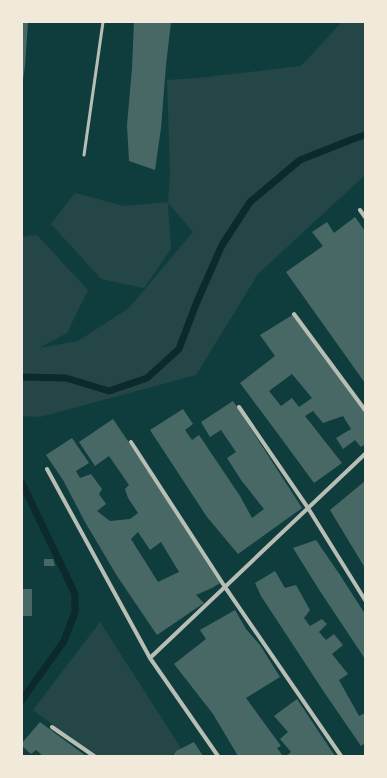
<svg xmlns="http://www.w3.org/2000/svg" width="387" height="778" font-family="Signika,sans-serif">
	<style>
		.green { fill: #244646 }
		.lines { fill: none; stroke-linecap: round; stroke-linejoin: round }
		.stream { stroke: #0a2a2b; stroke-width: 7 }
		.building { fill: #486865; fill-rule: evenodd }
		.service { stroke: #b8beb3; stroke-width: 3 }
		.minor { stroke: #b8beb3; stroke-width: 4 }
	</style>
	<rect width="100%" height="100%" fill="#0f3d3e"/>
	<path class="green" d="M 342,22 L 365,22 L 365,175 L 258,274 L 196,375 L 40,417 L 22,416 L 22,237 L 37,235 L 88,290 L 67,333 L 39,348 L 78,341 L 129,308 L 193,232 L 168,203 L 171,249 L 144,288 L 101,279 L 51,224 L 75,193 L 124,206 L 168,202 L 170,173 L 167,80 L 197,78 L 301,66 Z
		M 100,622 L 181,748 L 170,756 L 96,756 L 33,710 Z"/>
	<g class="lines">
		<path class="stream" d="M 22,377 L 66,378 L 109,391 L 147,378 L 179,349 L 196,304 L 222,245 L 250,202 L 300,160 L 353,139 L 365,135
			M 22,483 L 75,594 L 75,612 L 64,641 L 22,700"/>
	</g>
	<path class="building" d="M 22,22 L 28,22 L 25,66 L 23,80 L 22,80 Z
		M 134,22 L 171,22 L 166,65 L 161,128 L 155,170 L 129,161 L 127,125 L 132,68 Z
		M 355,217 L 365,231 L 365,383 L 286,272 L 323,246 L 312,232 L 327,222 L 334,233 Z
		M 294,314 L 365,410 L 365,444 L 361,447 L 355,440 L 343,449 L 336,438 L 351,429 L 343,416 L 323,423 L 313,411 L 305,416 L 342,463 L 314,483 L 278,434 L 240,383 L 275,356 L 260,335 ZM 292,374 L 312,398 L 299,407 L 292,398 L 281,406 L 269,391 Z
		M 233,401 L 302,508 L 238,554 L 207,517 L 150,430 L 183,409 L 193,424 L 185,430 L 192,440 L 199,435 L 240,496 L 252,518 L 264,509 L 241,480 L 227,458 L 236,452 L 221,430 L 210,437 L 201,422 Z
		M 113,419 L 149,472 L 220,583 L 212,588 L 196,595 L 204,603 L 157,635 L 117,576 L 85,522 L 63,480 L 46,455 L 72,438 L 89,463 L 76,471 L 80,478 L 91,474 L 102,489 L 99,494 L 106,504 L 97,511 L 110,521 L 130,519 L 138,513 L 128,498 L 125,489 L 129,485 L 109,456 L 95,466 L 79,442 ZM 138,532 L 150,550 L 161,542 L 179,572 L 158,582 L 131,539 Z
		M 365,481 L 365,568 L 330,510 Z
		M 316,540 L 340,575 L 365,614 L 365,659 L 318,588 L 293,548 Z
		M 44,559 L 53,559 L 55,566 L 44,566 Z
		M 275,571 L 285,588 L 296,585 L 310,610 L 304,618 L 310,626 L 322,619 L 327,624 L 319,632 L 326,640 L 334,634 L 343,645 L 332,654 L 348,674 L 339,680 L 359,716 L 365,713 L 365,743 L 361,746 L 324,692 L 261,596 L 255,583 Z
		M 22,589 L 32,589 L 32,616 L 22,616 Z
		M 235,610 L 246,629 L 260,645 L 280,677 L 246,698 L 281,746 L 277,748 L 283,756 L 238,756 L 213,714 L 174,664 L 206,639 L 200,630 Z
		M 297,699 L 335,756 L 286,756 L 291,752 L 280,739 L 288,732 L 274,716 Z
		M 40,722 L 86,756 L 43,756 L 36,750 L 31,754 L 22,746 L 22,743 Z
		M 194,742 L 203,756 L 173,756 L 176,751 Z"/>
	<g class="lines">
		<path class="service" d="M 84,155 L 103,22"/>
		<path class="minor" d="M 360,210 L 365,217
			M 294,314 L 365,410
			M 239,407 L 308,508 L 365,600
			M 131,442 L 225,587 L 341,756
			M 47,469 L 150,658 L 218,756
			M 150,658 L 365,454
			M 52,727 L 94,756"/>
	</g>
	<rect width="387" height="778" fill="none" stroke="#f1e9da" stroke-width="46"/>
</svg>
